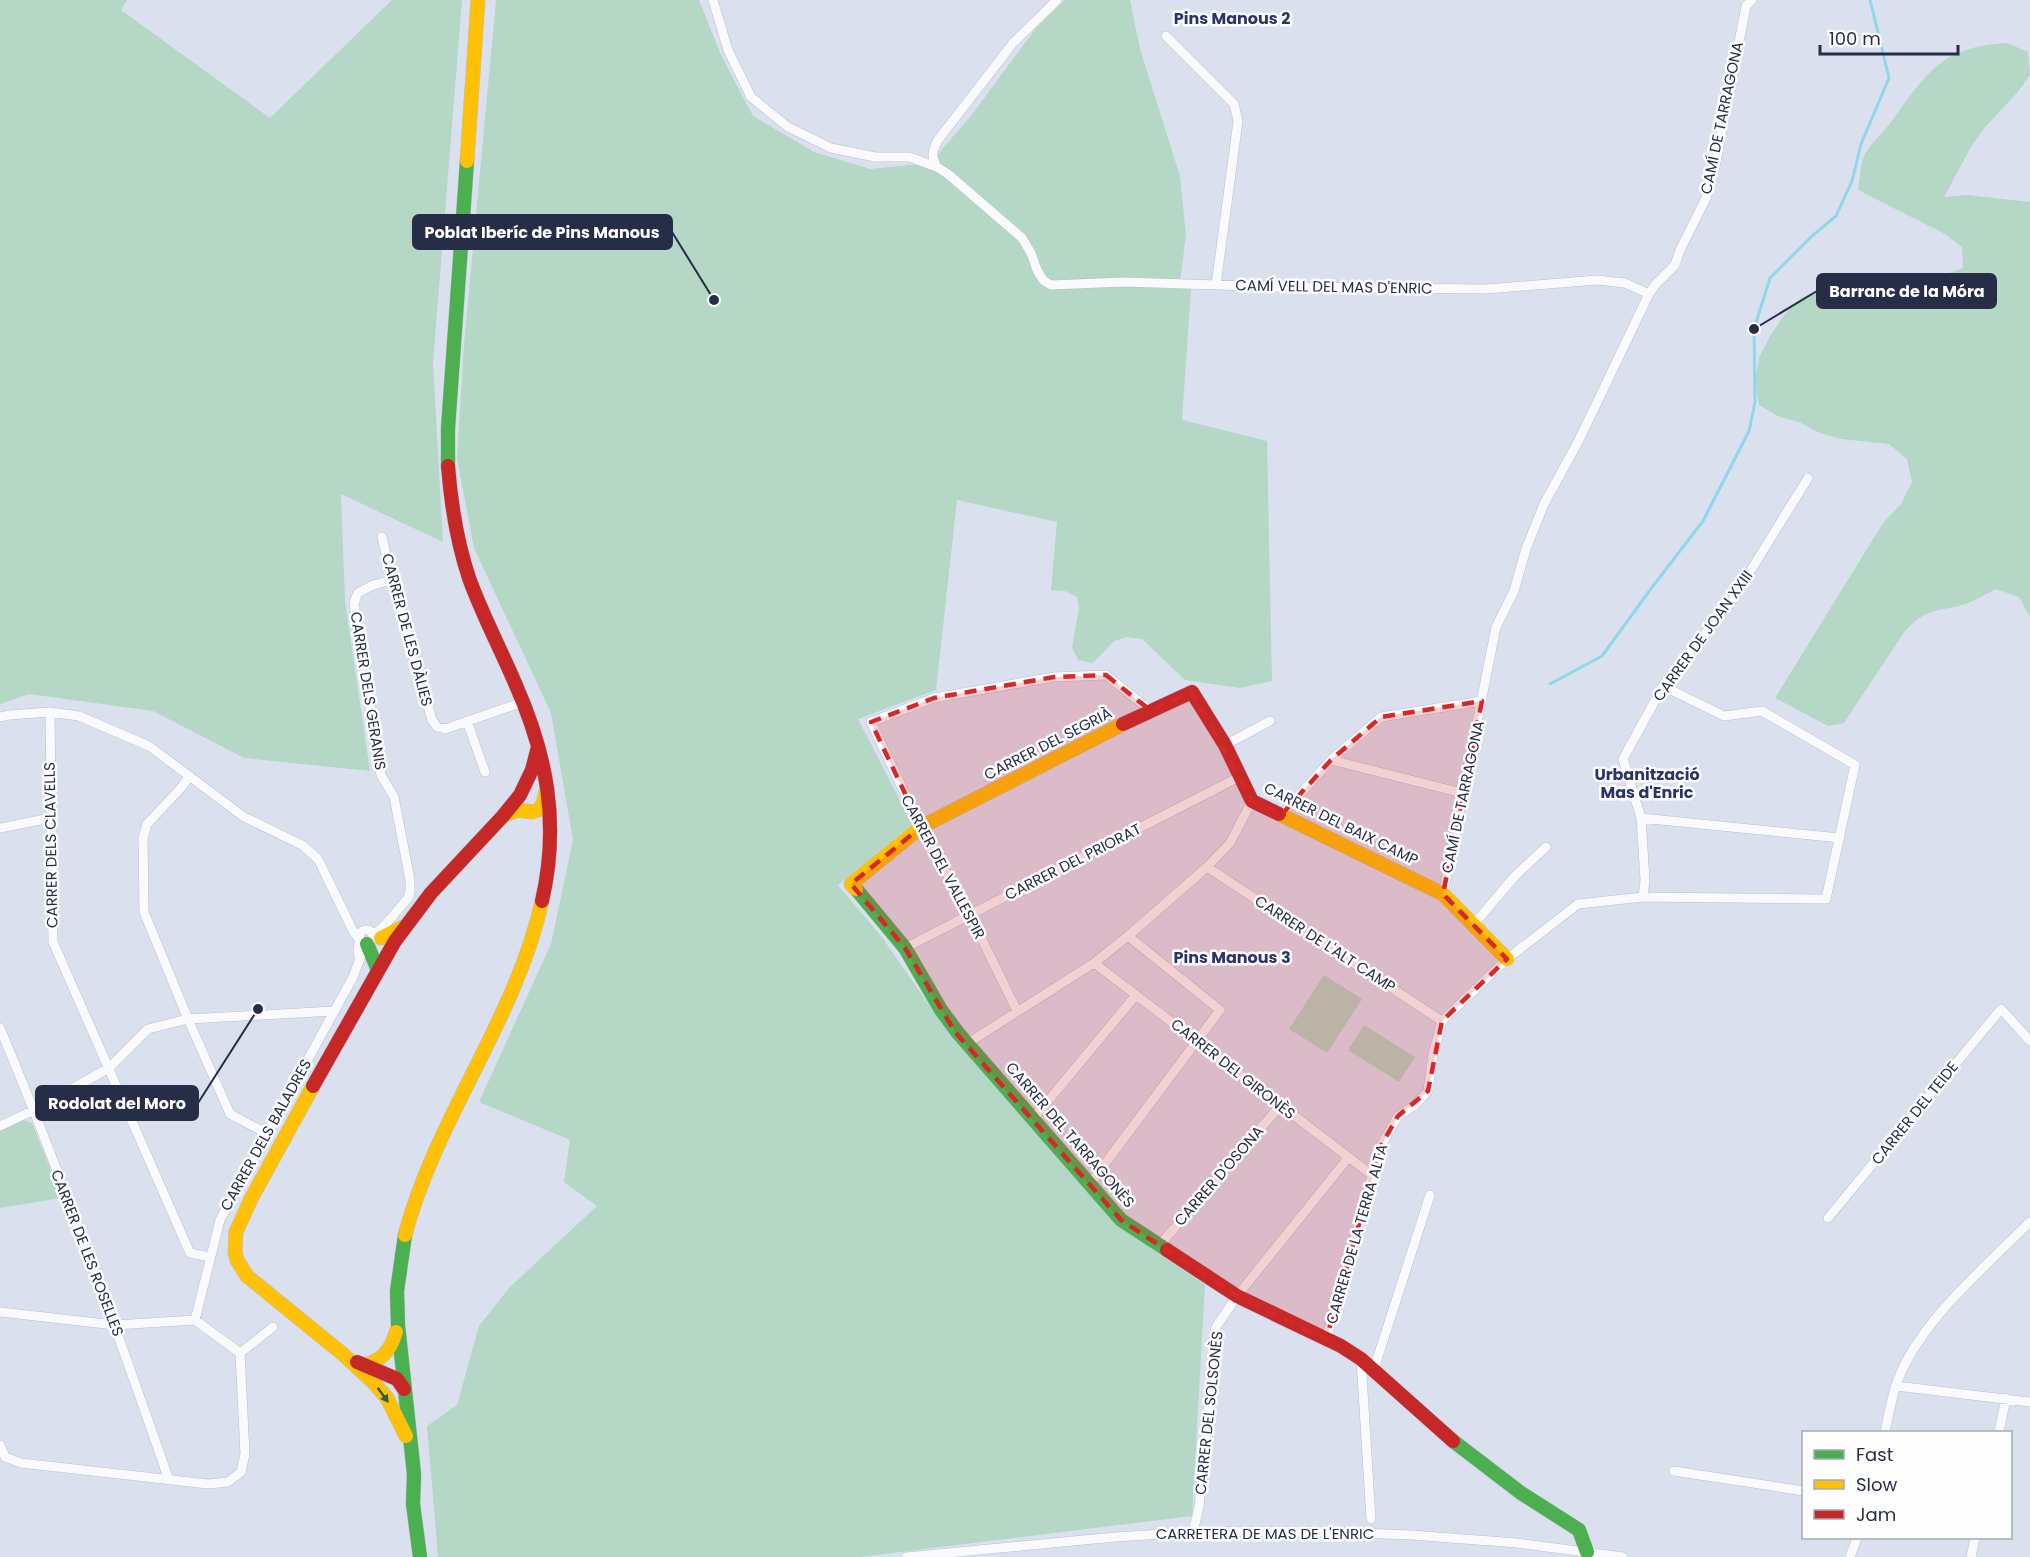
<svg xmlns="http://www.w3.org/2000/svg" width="2030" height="1557" font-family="Poppins,sans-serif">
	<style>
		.green { fill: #b4d7c6 }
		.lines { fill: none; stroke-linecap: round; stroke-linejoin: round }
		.stream { stroke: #8fd8ea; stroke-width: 3 }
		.street-casing { stroke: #b9bfd2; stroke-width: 10 }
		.fast-casing { stroke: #b9bfd2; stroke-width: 15 }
		.slow-casing { stroke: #b9bfd2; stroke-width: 15 }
		.jam-casing { stroke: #b9bfd2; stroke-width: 15 }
		.street { stroke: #fafafd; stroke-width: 9 }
		.fast { stroke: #4caf50; stroke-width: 14 }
		.slow { stroke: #ffc107; stroke-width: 14 }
		.jam { stroke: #c62828; stroke-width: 14 }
		.oneway { fill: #335a4a }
		.marked { fill: #d62828; fill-opacity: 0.2; stroke: #d62828; stroke-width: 4.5; stroke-dasharray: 12 8; stroke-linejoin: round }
		.labels { text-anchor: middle; stroke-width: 5; stroke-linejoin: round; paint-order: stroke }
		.street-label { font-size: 15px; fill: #262d47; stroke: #fdfdfd }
		.neighbourhood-label { font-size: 16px; font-weight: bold; fill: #2a346b; stroke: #fdfdfd }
		.leader { fill: none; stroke: #262d47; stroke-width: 2 }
		.callout-dot { fill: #262d47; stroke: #fdfdfd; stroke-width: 2 }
		.callout { fill: #262d47; stroke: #262d47; stroke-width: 2 }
		.callout-label { font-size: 16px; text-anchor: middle; font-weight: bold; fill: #fff }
	</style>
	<rect width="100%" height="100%" fill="#dbe0ef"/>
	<path class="green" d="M 0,0 L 127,0 L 121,10 L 270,118 L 392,0 L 462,0 L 433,363 L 443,542 L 341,494 L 345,601 L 370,771 L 244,758 L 153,711 L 29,694 L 0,704 Z
		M 496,0 L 699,0 L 721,55 L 753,116 L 814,152 L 870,169 L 930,163 L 971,116 L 1036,28 L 1065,0 L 1130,0 L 1140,49 L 1180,176 L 1186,235 L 1179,289 L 1191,289 L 1182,420 L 1267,441 L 1272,681 L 1240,688 L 1185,680 L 1142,639 L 1127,637 L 1114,641 L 1093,663 L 1078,660 L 1072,647 L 1079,609 L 1077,597 L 1065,591 L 1051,590 L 1057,522 L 957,500 L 936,690 L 858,719 L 912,824 L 838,885 L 881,936 L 934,1012 L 1106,1214 L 1205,1285 L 1192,1516 L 860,1557 L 438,1557 L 427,1426 L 457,1405 L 479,1326 L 509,1288 L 597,1206 L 564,1182 L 570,1140 L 479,1102 L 551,944 L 573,840 L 551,713 L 474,548 L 457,458 L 464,345 Z
		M 2007,43 L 2028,52 L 2030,75 L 2017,93 L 1985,127 L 1971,147 L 1944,197 L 1967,195 L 2030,202 L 2030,617 L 2019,597 L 1996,589 C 1986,594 1976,600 1966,604 C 1938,612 1927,607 1905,631 L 1844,723 L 1828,726 L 1775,698 L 1883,523 L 1901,504 L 1912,482 L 1907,459 L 1889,444 L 1841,439 L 1820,433 L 1801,423 L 1778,416 L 1759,405 L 1755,381 L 1759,358 L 1770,336 L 1784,315 L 1801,298 L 1822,289 L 1846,286 L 1867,278 L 1891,273 L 1941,276 L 1963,268 L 1962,247 L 1945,234 L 1858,190 C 1860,180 1860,164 1865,154 C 1869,146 1885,130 1891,122 C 1928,72 1940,47 2007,43 Z
		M 1324,975 L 1362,999 L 1327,1053 L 1289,1029 Z
		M 1364,1025 L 1415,1057 L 1399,1082 L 1348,1050 Z
		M 23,1120 L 32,1123 L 62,1198 L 0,1208 L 0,1131 Z"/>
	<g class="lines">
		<path class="stream" d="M 1550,684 L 1602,656 L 1650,590 L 1703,521 L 1749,431 L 1755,402 L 1754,329 L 1770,278 L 1811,237 L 1836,216 L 1852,181 L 1861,144 L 1889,78 L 1870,0"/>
		<defs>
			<path id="street" d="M 713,0 L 728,50 L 751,97 L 788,127 L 831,148 L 875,157 L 909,157 L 937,167 L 948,174 L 1022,238 L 1031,253 L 1037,270 L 1043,280 L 1051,285 L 1124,282 L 1277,287 L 1486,289 L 1597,280 L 1625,283 L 1649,294
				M 1166,36 L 1234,104 L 1238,121 L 1216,285
				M 937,167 C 931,156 932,151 938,140 L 1013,43 L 1057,0
				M 382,537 L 392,580 L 432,720 L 437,727 L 445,729 L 523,702
				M 50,712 L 53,942 L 190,1253 L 210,1257
				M 0,717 L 9,715 L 50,712 L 79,716 L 149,746 L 244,817 L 302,845 L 318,859 L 353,931 L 359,939
				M 467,721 L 485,772
				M 1225,745 L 1270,721
				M 1331,760 L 1462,793
				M 190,776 L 180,789 L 147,824 L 143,838 L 144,912 L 188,1019 L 230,1114 L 266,1133
				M 1282,814 L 1331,760 L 1381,717 L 1482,701
				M 1641,818 L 1840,838
				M 0,828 L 50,818
				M 1207,867 L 1442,1021
				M 1443,894 L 1496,627 L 1514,591 L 1526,549 L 1544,504 L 1578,442 L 1649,294 L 1655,285 L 1675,265 L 1680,250 L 1706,198 L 1715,166 L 1746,6 L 1752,0
				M 1643,897 L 1826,899 L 1855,765 L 1762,711 L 1724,716 L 1663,686
				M 1474,924 L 1515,876 L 1546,847
				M 373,934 L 380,930 L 385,925 L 408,898 L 410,892 L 410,880 L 394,797 L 381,775 L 354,603 L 358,593 L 373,585 L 392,580
				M 905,948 L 1241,776
				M 359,958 C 357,951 358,950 359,943 C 360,935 358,929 369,930 L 373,934 L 373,938
				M 1094,963 L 1372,1175
				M 1017,1011 L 970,915 L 921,827 L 871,722 L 934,698 L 1054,677 L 1106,675 L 1150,710
				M 0,1028 C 62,1176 116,1328 169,1480
				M 968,1043 L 1094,963 L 1128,936 L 1207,867 L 1230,843 L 1252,801
				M 1033,1119 L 1136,995
				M 0,1126 L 34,1110 L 109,1068 L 148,1029 L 188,1019 L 334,1011
				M 1089,1185 L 1220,1010 L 1128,936
				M 1828,1218 L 2001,1009 L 2030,1041
				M 1158,1247 L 1280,1106
				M 0,1312 L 115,1325 L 195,1320 L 240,1353
				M 195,1320 L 220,1220 L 353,977 L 364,948 L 363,944
				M 1326,1340 L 1372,1175 L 1382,1144 L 1398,1116 L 1414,1106 L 1428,1091 L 1433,1054 L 1442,1021 L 1507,959 L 1578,904 L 1643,897 L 1645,880 L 1641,818 L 1623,759 L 1663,686 L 1733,599 L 1808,478
				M 240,1353 L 273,1327
				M 1361,1359 L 1371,1519
				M 1374,1369 L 1430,1195
				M 1896,1386 L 2030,1402
				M 1885,1432 C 1888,1418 1891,1402 1895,1388 C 1915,1325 1984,1268 2030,1222
				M 1999,1432 L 2006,1398
				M 0,1445 L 5,1457 L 21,1463 L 208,1484 L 228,1482 L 241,1472 L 245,1454 L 240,1353
				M 1674,1471 L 1804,1491
				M 1193,1532 L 1199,1507 L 1216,1327 L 1237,1296 L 1348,1158
				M 906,1557 L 1115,1537 L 1193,1532 L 1306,1531 L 1411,1535 L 1517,1543 L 1623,1557
				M 1850,1557 L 1857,1538
				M 1971,1557 L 1975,1538"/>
			<path id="fast" d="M 448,466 L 448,428 L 467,161
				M 856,889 L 905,948 L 941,1010 L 958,1033 L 1121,1220 L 1167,1250
				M 367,944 L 378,970
				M 405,1235 L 397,1291 L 398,1325 L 414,1474 L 413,1504 L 420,1557
				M 1453,1441 L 1521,1493 L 1579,1530 L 1587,1552"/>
			<path id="slow" d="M 467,161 L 478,0
				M 1279,814 L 1443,894 L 1507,959
				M 503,816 L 518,810 L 532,812 L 538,810 L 543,804 L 546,791
				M 856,889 L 851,884 L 921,827 L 1123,724
				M 381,938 L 403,927
				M 313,1086 L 251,1199 L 236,1232 L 235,1252 L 237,1260 L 247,1276 L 344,1355 L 374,1383 L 387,1398 L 406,1436
				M 405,1235 C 436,1118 516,1019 542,901
				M 364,1365 C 382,1361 391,1350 396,1332"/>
			<path id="jam" d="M 448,466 C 451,504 457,542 469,578 C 482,614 500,648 515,683 C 547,755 560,823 542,901
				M 1123,724 L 1192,692 L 1225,745 L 1252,801 L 1279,814
				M 313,1086 L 395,941 L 431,893 L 503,816 L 520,795 L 532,770 L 538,747
				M 1167,1250 L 1237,1296 L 1341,1346 L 1361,1359 L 1453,1441
				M 357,1362 L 397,1379 L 404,1389"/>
		</defs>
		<use href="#street" class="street-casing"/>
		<use href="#fast" class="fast-casing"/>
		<use href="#slow" class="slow-casing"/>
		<use href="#jam" class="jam-casing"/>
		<use href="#street" class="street"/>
		<use href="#fast" class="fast"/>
		<use href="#slow" class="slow"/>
		<use href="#jam" class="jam"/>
	</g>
	<defs><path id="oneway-solid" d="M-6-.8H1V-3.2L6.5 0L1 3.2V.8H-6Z" transform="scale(1.5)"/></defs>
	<use class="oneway" href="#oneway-solid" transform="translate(383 1395) rotate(54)"/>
	<path class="marked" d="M 1106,675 L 1150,710 L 1192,692 L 1252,801 L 1282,814 L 1331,760 L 1381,717 L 1482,701 L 1443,894 L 1507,959 L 1442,1021 L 1428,1091 L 1398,1116 L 1382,1144 L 1326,1340 L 1237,1296 L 1121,1220 L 955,1032 L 905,948 L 851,884 L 921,827 L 871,722 L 934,698 L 1054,677 Z"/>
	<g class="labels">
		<g class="street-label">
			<text transform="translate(1722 118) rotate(-78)" y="5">CAMÍ DE TARRAGONA</text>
			<text transform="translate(1334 287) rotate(1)" y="5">CAMÍ VELL DEL MAS D'ENRIC</text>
			<text transform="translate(407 630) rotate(75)" y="5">CARRER DE LES DÀLIES</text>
			<text transform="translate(1703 636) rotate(-54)" y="5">CARRER DE JOAN XXIII</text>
			<text transform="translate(368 691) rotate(81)" y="5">CARRER DELS GERANIS</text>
			<text transform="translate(1048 744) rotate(-27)" y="5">CARRER DEL SEGRIÀ</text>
			<text transform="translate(1463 797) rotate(-78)" y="5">CAMÍ DE TARRAGONA</text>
			<text transform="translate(1341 824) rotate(26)" y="5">CARRER DEL BAIX CAMP</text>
			<text transform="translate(51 845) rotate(-91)" y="5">CARRER DELS CLAVELLS</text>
			<text transform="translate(1073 862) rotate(-27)" y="5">CARRER DEL PRIORAT</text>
			<text transform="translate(943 867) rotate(62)" y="5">CARRER DEL VALLESPIR</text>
			<text transform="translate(1325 944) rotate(33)" y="5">CARRER DE L'ALT CAMP</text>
			<text transform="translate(1233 1069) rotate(38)" y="5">CARRER DEL GIRONÈS</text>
			<text transform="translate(1915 1113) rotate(-51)" y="5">CARRER DEL TEIDE</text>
			<text transform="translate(266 1135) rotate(-61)" y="5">CARRER DELS BALADRES</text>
			<text transform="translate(1070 1135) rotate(49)" y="5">CARRER DEL TARRAGONÈS</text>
			<text transform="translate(1219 1176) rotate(-49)" y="5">CARRER D'OSONA</text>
			<text transform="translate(1357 1234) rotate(-74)" y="5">CARRER DE LA TERRA ALTA</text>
			<text transform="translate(87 1253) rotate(69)" y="5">CARRER DE LES ROSELLES</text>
			<text transform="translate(1209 1413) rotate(-84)" y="5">CARRER DEL SOLSONÈS</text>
			<text x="1265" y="1539">CARRETERA DE MAS DE L'ENRIC</text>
		</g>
		<g class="neighbourhood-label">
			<text x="1232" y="24">Pins Manous 2</text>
			<text x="1647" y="780">Urbanització<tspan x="1647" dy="18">Mas d'Enric</tspan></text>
			<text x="1232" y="963">Pins Manous 3</text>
		</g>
	</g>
	<path class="leader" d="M714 300L672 232M1754 329L1817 291M258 1009L198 1103"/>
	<g class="callout-dot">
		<circle cx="714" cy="300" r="6"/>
		<circle cx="1754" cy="329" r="6"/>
		<circle cx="258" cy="1009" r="6"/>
	</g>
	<g class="callout">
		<rect x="413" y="215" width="259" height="34" rx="6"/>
		<rect x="1817" y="274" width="179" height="34" rx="6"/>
		<rect x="36" y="1086" width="162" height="34" rx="6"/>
	</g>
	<g class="callout-label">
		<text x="542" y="238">Poblat Iberíc de Pins Manous</text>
		<text x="1907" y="297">Barranc de la Móra</text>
		<text x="117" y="1109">Rodolat del Moro</text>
	</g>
	<rect x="1802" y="1431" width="210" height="108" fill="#fdfdfd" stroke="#a7aab4" stroke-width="1.5"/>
	<rect x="1814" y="1450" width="30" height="9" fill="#4caf50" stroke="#a7aab4" stroke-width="1.5"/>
	<text x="1856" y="1461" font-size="18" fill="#262d47">Fast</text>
	<rect x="1814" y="1480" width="30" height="9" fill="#ffc107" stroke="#a7aab4" stroke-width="1.5"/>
	<text x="1856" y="1491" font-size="18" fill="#262d47">Slow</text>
	<rect x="1814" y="1510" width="30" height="9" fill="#c62828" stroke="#a7aab4" stroke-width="1.5"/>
	<text x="1856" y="1521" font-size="18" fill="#262d47">Jam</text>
	<path d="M1820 45v9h138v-9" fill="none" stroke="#262d47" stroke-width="3"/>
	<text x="1829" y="45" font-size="18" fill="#262d47" stroke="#fdfdfd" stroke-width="4.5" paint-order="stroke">100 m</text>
</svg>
